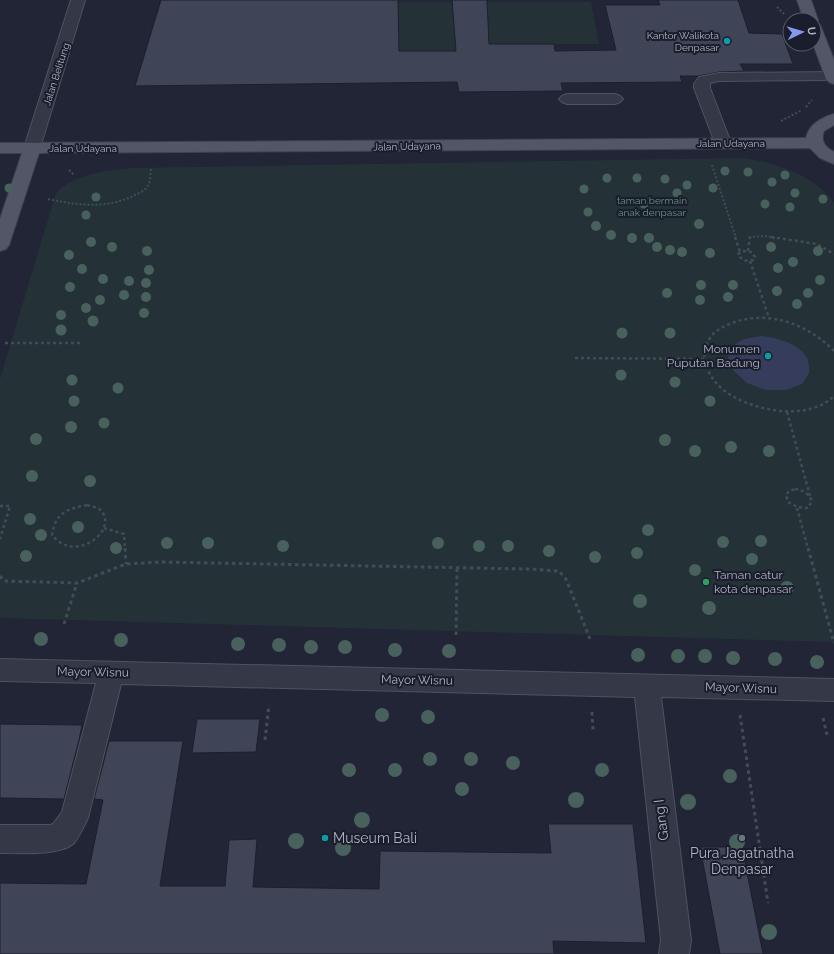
<svg xmlns="http://www.w3.org/2000/svg" width="834" height="954" font-family="Raleway,sans-serif">
	<style>
		.green { fill: #243238 }
		.water { fill: #363d5c }
		.building { fill: #404457; stroke: #1c1f2d }
		.lines { fill: none; stroke-linecap: round; stroke-linejoin: round }
		.minor-casing { stroke: #4f5261; stroke-width: 2 }
		.major-casing { stroke: #3e4150; stroke-width: 2 }
		.path-far2 { stroke: #414d54; stroke-width: 2; stroke-dasharray: 2 2; stroke-linecap: butt }
		.path-far1 { stroke: #414d54; stroke-width: 2.5; stroke-dasharray: 3 3; stroke-linecap: butt }
		.path { stroke: #414d54; stroke-width: 3; stroke-dasharray: 3.5 3.5; stroke-linecap: butt }
		.minor { fill: #353846; fill-rule: evenodd }
		.major { fill: #535666; fill-rule: evenodd }
		.tree { fill: #48615c }
		.culture-dot { fill: #0f9aa8; stroke: #1a1d2b; stroke-width: 1.5 }
		.leisure-dot { fill: #2e9e5b; stroke: #1a1d2b; stroke-width: 1.5 }
		.worship-dot { fill: #6b7280; stroke: #1a1d2b; stroke-width: 1.5 }
		.labels { text-anchor: middle; stroke-width: 4; stroke-linejoin: round; paint-order: stroke }
		.far-poi-label { font-size: 10px; fill: #afb2c3; stroke: #1a1d2b; text-anchor: end }
		.far-street-label { font-size: 10px; fill: #afb2c3; stroke: #1a1d2b }
		.far-park-label { font-size: 10px; fill: #68927b; stroke: #1a1d2b }
		.poi-label { font-size: 12px; fill: #afb2c3; stroke: #1a1d2b; text-anchor: end }
		.street-label { font-size: 12px; fill: #afb2c3; stroke: #1a1d2b }
		.near-street-label { font-size: 14px; fill: #afb2c3; stroke: #1a1d2b }
		.near-poi-label { font-size: 14px; fill: #afb2c3; stroke: #1a1d2b; text-anchor: start }
	</style>
	<rect width="100%" height="100%" fill="#212536"/>
	<path class="green" d="M 398,2 L 591,2 L 599,44 L 456,44 L 456,51 L 399,51 Z
		M 743,158 C 773,162 817,176 834,203 L 834,642 L 0,618 L 0,379 L 56,193 C 75,173 106,171 133,168 Z"/>
	<path class="water" d="M 762,336 C 777,338 802,344 808,360 C 809,364 809,369 809,373 L 802,384 L 786,390 L 766,390 L 747,383 L 734,371 L 728,358 C 735,339 743,339 762,336 Z"/>
	<path class="building" d="M 161,0 L 398,0 L 399,51 L 456,51 L 452,0 L 487,0 L 489,44 L 554,44 L 555,51 L 616,50 L 605,5 L 660,5 L 658,0 L 738,0 L 749,33 L 782,34 L 793,64 L 740,64 L 744,71 L 719,72 L 698,76 L 680,76 L 682,82 L 561,83 L 563,91 L 459,92 L 457,82 L 135,86 Z
		M 197,719 L 260,719 L 256,752 L 192,753 Z
		M 0,724 L 82,725 L 79,740 L 64,799 L 0,798 Z
		M 109,741 L 183,741 L 160,886 L 225,886 L 229,840 L 257,839 L 253,887 L 379,889 L 380,851 L 551,853 L 548,824 L 633,824 L 646,943 L 553,941 L 554,954 L 0,954 L 0,883 L 86,884 L 103,800 L 94,799 Z
		M 700,847 L 742,847 L 763,954 L 720,954 Z"/>
	<g class="lines">
		<defs>
			<path id="minor" d="M 71,0 L 85,0 L 40,148 L 38,151 L 32,153 L 26,151 L 24,148 Z
				M 834,72 L 833,80 L 719,81 L 710,83 L 710,88 L 731,143 L 729,146 L 723,148 L 717,146 L 715,143 L 694,88 L 694,84 L 699,77 L 719,73 Z
				M 567,94 L 615,94 L 620,96 L 623,99 L 620,102 L 615,104 L 567,104 L 562,102 L 559,99 L 562,96 Z
				M 0,659 L 834,679 L 834,701 L 661,697 L 691,940 L 689,954 L 659,954 L 661,940 L 635,697 L 121,684 L 88,818 C 84,826 80,836 74,843 C 61,856 18,853 0,853 L 0,825 L 50,825 L 53,824 L 62,812 L 96,683 L 0,681 Z"/>
			<path id="major" d="M 797,0 L 811,0 L 818,20 L 815,23 L 819,24 L 821,27 L 834,60 L 834,84 L 829,82 L 826,79 L 813,44 L 814,20 L 804,20 Z
				M 834,114 L 834,125 L 824,131 C 820,141 825,147 834,152 L 834,164 L 820,158 L 810,148 L 39,153 L 9,245 L 6,249 L 0,251 L 0,219 L 22,153 L 0,153 L 0,143 L 806,138 C 809,124 821,118 834,114 Z"/>
		</defs>
		<use href="#minor" class="minor-casing"/>
		<use href="#major" class="major-casing"/>
		<path class="path-far2" d="M 777,7 L 784,14
			M 806,107 L 812,100
			M 781,121 L 802,110
			M 712,165 L 736,238
			M 69,170 L 74,175
			M 48,199 C 77,205 103,209 131,197 C 136,194 144,192 147,187 C 151,182 150,175 151,169
			M 750,238 L 750,237 L 764,236 L 776,238"/>
		<path class="path-far1" d="M 735,237 L 740,252
			M 771,237 L 817,244 L 834,254
			M 743,251 L 752,252 L 755,257 L 753,260 C 747,262 741,260 738,254 Z
			M 748,251 L 750,237
			M 750,261 L 769,318
			M 5,343 L 80,343
			M 834,351 C 809,325 770,310 735,322 C 726,325 715,330 710,338 C 704,346 703,354 706,364 C 713,391 743,404 768,409 C 790,414 818,412 834,396
			M 575,358 L 704,359
			M 787,412 L 810,496
			M 795,489 C 803,490 808,493 812,501 L 808,508 L 797,507 L 788,502 L 786,495 L 789,491 Z
			M 87,505 C 91,506 96,507 99,509 C 122,527 76,566 52,535 C 55,513 67,509 87,505 Z
			M 0,506 L 10,506 L 0,539
			M 797,508 L 808,549
			M 104,528 L 124,534 L 125,549"/>
		<path class="path" d="M 125,548 L 126,564
			M 808,548 L 834,643
			M 0,576 L 4,581 L 77,583 L 126,564 L 161,562 L 527,569 L 559,571 L 566,579 L 590,639
			M 64,624 L 77,583
			M 456,635 L 457,568
			M 592,712 L 593,730
			M 740,715 L 768,903
			M 823,718 L 827,735
			M 265,740 L 269,705"/>
		<use href="#minor" class="minor"/>
		<use href="#major" class="major"/>
	</g>
	<g class="tree">
		<circle cx="725" cy="171" r="4.5"/>
		<circle cx="748" cy="172" r="4.5"/>
		<circle cx="785" cy="175" r="4.5"/>
		<circle cx="607" cy="178" r="4.5"/>
		<circle cx="637" cy="178" r="4.5"/>
		<circle cx="665" cy="179" r="4.5"/>
		<circle cx="772" cy="182" r="4.5"/>
		<circle cx="687" cy="185" r="4.5"/>
		<circle cx="9" cy="188" r="4.5"/>
		<circle cx="713" cy="188" r="4.5"/>
		<circle cx="584" cy="189" r="4.5"/>
		<circle cx="677" cy="193" r="4.5"/>
		<circle cx="795" cy="193" r="4.5"/>
		<circle cx="96" cy="197" r="4.5"/>
		<circle cx="823" cy="199" r="4.5"/>
		<circle cx="644" cy="204" r="4.5"/>
		<circle cx="765" cy="204" r="4.5"/>
		<circle cx="790" cy="207" r="4.5"/>
		<circle cx="588" cy="212" r="4.5"/>
		<circle cx="86" cy="215" r="4.5"/>
		<circle cx="699" cy="224" r="5"/>
		<circle cx="596" cy="226" r="5"/>
		<circle cx="611" cy="235" r="5"/>
		<circle cx="632" cy="238" r="5"/>
		<circle cx="649" cy="238" r="5"/>
		<circle cx="91" cy="242" r="5"/>
		<circle cx="112" cy="247" r="5"/>
		<circle cx="657" cy="247" r="5"/>
		<circle cx="771" cy="247" r="5"/>
		<circle cx="670" cy="250" r="5"/>
		<circle cx="147" cy="251" r="5"/>
		<circle cx="818" cy="251" r="5"/>
		<circle cx="682" cy="252" r="5"/>
		<circle cx="710" cy="253" r="5"/>
		<circle cx="69" cy="255" r="5"/>
		<circle cx="793" cy="262" r="5"/>
		<circle cx="778" cy="268" r="5"/>
		<circle cx="82" cy="269" r="5"/>
		<circle cx="149" cy="270" r="5"/>
		<circle cx="103" cy="279" r="5"/>
		<circle cx="820" cy="280" r="5"/>
		<circle cx="129" cy="281" r="5"/>
		<circle cx="146" cy="283" r="5"/>
		<circle cx="701" cy="285" r="5"/>
		<circle cx="733" cy="285" r="5"/>
		<circle cx="70" cy="287" r="5"/>
		<circle cx="777" cy="291" r="5"/>
		<circle cx="667" cy="293" r="5"/>
		<circle cx="808" cy="293" r="5"/>
		<circle cx="124" cy="295" r="5"/>
		<circle cx="146" cy="297" r="5"/>
		<circle cx="728" cy="297" r="5"/>
		<circle cx="100" cy="300" r="5"/>
		<circle cx="700" cy="300" r="5"/>
		<circle cx="797" cy="304" r="5"/>
		<circle cx="86" cy="308" r="5"/>
		<circle cx="144" cy="313" r="5"/>
		<circle cx="61" cy="315" r="5"/>
		<circle cx="93" cy="321" r="5.5"/>
		<circle cx="61" cy="330" r="5.5"/>
		<circle cx="622" cy="333" r="5.5"/>
		<circle cx="670" cy="333" r="5.5"/>
		<circle cx="621" cy="375" r="5.5"/>
		<circle cx="72" cy="380" r="5.5"/>
		<circle cx="675" cy="382" r="5.5"/>
		<circle cx="118" cy="388" r="5.5"/>
		<circle cx="74" cy="401" r="5.5"/>
		<circle cx="710" cy="401" r="5.5"/>
		<circle cx="104" cy="423" r="5.5"/>
		<circle cx="71" cy="427" r="6"/>
		<circle cx="36" cy="439" r="6"/>
		<circle cx="665" cy="440" r="6"/>
		<circle cx="731" cy="447" r="6"/>
		<circle cx="695" cy="451" r="6"/>
		<circle cx="769" cy="451" r="6"/>
		<circle cx="32" cy="476" r="6"/>
		<circle cx="90" cy="481" r="6"/>
		<circle cx="30" cy="519" r="6"/>
		<circle cx="78" cy="527" r="6"/>
		<circle cx="648" cy="530" r="6"/>
		<circle cx="41" cy="535" r="6"/>
		<circle cx="761" cy="541" r="6"/>
		<circle cx="723" cy="542" r="6"/>
		<circle cx="167" cy="543" r="6"/>
		<circle cx="208" cy="543" r="6"/>
		<circle cx="438" cy="543" r="6"/>
		<circle cx="283" cy="546" r="6"/>
		<circle cx="479" cy="546" r="6"/>
		<circle cx="508" cy="546" r="6"/>
		<circle cx="116" cy="548" r="6"/>
		<circle cx="549" cy="551" r="6"/>
		<circle cx="637" cy="553" r="6"/>
		<circle cx="26" cy="556" r="6"/>
		<circle cx="595" cy="557" r="6"/>
		<circle cx="752" cy="559" r="6"/>
		<circle cx="695" cy="570" r="6"/>
		<circle cx="787" cy="588" r="7"/>
		<circle cx="640" cy="601" r="7"/>
		<circle cx="709" cy="608" r="7"/>
		<circle cx="41" cy="639" r="7"/>
		<circle cx="121" cy="640" r="7"/>
		<circle cx="238" cy="644" r="7"/>
		<circle cx="279" cy="645" r="7"/>
		<circle cx="311" cy="647" r="7"/>
		<circle cx="345" cy="647" r="7"/>
		<circle cx="395" cy="650" r="7"/>
		<circle cx="449" cy="651" r="7"/>
		<circle cx="638" cy="655" r="7"/>
		<circle cx="678" cy="656" r="7"/>
		<circle cx="705" cy="656" r="7"/>
		<circle cx="733" cy="658" r="7"/>
		<circle cx="775" cy="659" r="7"/>
		<circle cx="817" cy="662" r="7"/>
		<circle cx="382" cy="715" r="7"/>
		<circle cx="428" cy="717" r="7"/>
		<circle cx="430" cy="759" r="7"/>
		<circle cx="471" cy="759" r="7"/>
		<circle cx="513" cy="763" r="7"/>
		<circle cx="349" cy="770" r="7"/>
		<circle cx="395" cy="770" r="7"/>
		<circle cx="602" cy="770" r="7"/>
		<circle cx="730" cy="776" r="7"/>
		<circle cx="462" cy="789" r="7"/>
		<circle cx="576" cy="800" r="8"/>
		<circle cx="688" cy="802" r="8"/>
		<circle cx="362" cy="820" r="8"/>
		<circle cx="296" cy="841" r="8"/>
		<circle cx="737" cy="842" r="8"/>
		<circle cx="343" cy="848" r="8"/>
		<circle cx="769" cy="932" r="8"/>
	</g>
	<g class="culture-dot">
		<circle cx="727" cy="41" r="4"/>
		<circle cx="768" cy="356" r="4"/>
		<circle cx="325" cy="838" r="4"/>
	</g>
	<circle class="leisure-dot" cx="706" cy="582" r="4"/>
	<circle class="worship-dot" cx="742" cy="838" r="4"/>
	<g class="labels">
		<g class="far-poi-label">
			<text x="719" y="39">Kantor Walikota<tspan x="719" dy="12">Denpasar</tspan></text>
		</g>
		<g class="far-street-label">
			<text transform="translate(56 74) rotate(-72)" y="4">Jalan Belitung</text>
			<text x="731" y="147">Jalan Udayana</text>
			<text transform="translate(407 146) rotate(-1)" y="4">Jalan Udayana</text>
			<text x="83" y="152">Jalan Udayana</text>
		</g>
		<g class="far-park-label">
			<text x="652" y="204">taman bermain<tspan x="652" dy="12">anak denpasar</tspan></text>
		</g>
		<g class="poi-label">
			<text x="760" y="353">Monumen<tspan x="760" dy="14">Puputan Badung</tspan></text>
			<text x="714" y="579" text-anchor="start">Taman catur<tspan x="714" dy="14">kota denpasar</tspan></text>
		</g>
		<g class="street-label">
			<text transform="translate(93 672) rotate(1)" y="4">Mayor Wisnu</text>
			<text transform="translate(417 680) rotate(1)" y="4">Mayor Wisnu</text>
			<text transform="translate(741 688) rotate(2)" y="4">Mayor Wisnu</text>
		</g>
		<g class="near-street-label">
			<text transform="translate(661 820) rotate(-97)" y="5">Gang I</text>
		</g>
		<g class="near-poi-label">
			<text x="333" y="843">Museum Bali</text>
			<text x="742" y="858" text-anchor="middle">Pura Jagatnatha<tspan x="742" dy="16">Denpasar</tspan></text>
		</g>
	</g>
	<g transform="translate(802 32) rotate(85)"><circle r="19" fill="#1a1d2b" stroke="#565968"/>
	<path d="M0-3L7 15L0 10L-7 15Z" fill="#8797f0"/>
	<text y="-6" font-size="11" font-weight="bold" text-anchor="middle" fill="#afb2c3">U</text>
	</g>
</svg>
